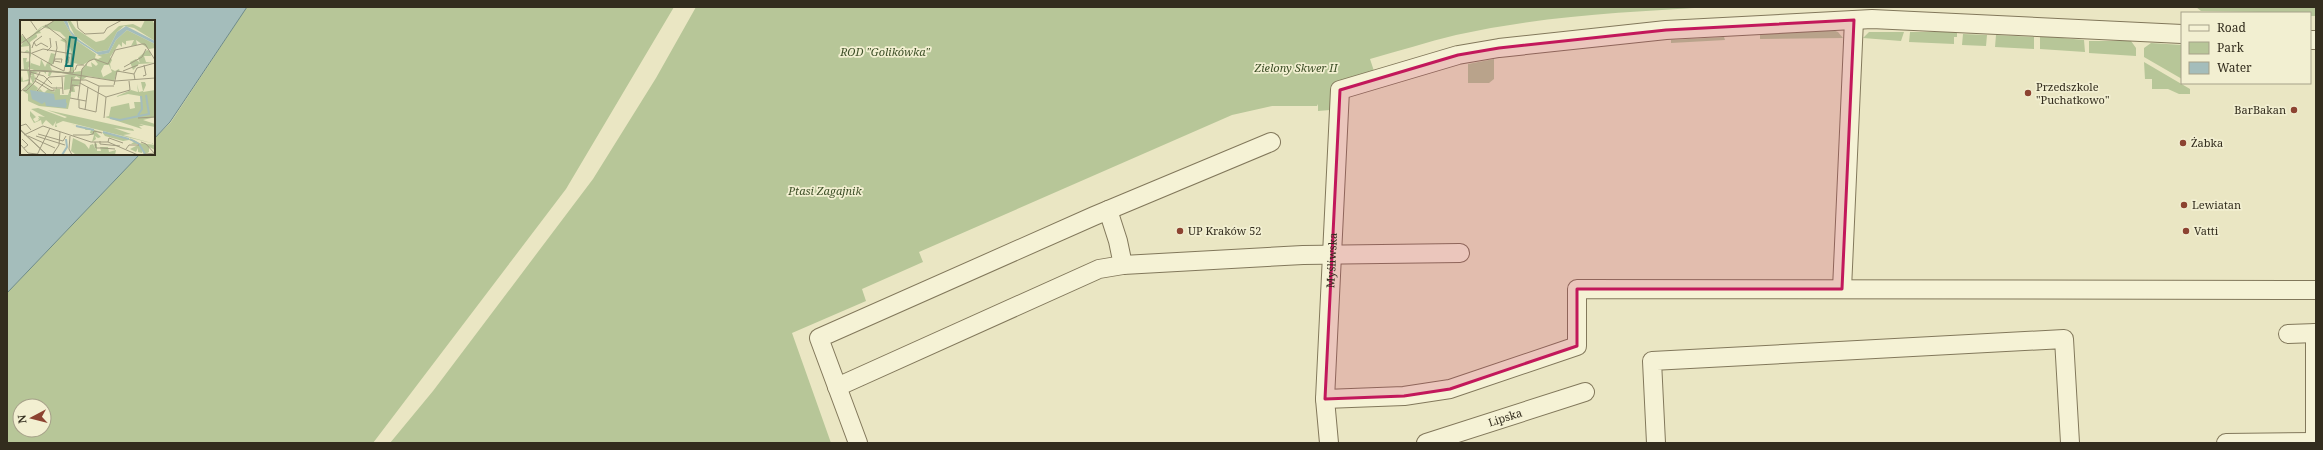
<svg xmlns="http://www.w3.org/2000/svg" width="2323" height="450" font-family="'Noto Serif',serif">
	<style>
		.green { fill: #b7c698; fill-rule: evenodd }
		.water { fill: #a4bdbb; stroke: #6c8a88 }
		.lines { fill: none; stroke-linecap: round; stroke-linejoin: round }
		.minor-casing { stroke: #82785b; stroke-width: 20 }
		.minor { stroke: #f5f2d5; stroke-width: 18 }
		.marked { fill: #c2185b; fill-opacity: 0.2; stroke: #c2185b; stroke-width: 3; stroke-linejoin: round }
		.poi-dot { fill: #8c4331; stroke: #f2efd1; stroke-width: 1.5 }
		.labels { text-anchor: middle; stroke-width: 3.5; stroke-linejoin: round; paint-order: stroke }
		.park-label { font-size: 11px; font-style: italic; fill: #3c4e26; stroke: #f2efd1 }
		.poi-label { font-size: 11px; fill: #332d1e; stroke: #f2efd1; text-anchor: start }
		.street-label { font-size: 11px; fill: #332d1e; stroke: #f2efd1 }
		.inset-river { fill: none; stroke: #a4bdbb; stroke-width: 2 }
		.inset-road { fill: none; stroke: #a19c81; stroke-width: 1 }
		.view { fill: #0f766e; fill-opacity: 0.15; stroke: #0f766e; stroke-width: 2 }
		.inset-edge { fill: none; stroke: #332d1e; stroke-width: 2 }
	</style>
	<rect width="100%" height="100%" fill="#eae6c3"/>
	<path class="green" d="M 247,7 L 674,7 L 566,189 L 373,443 L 7,443 L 7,293 L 140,154 L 154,154 L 154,139 L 171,122 ZM 20,406 L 44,406 L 44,430 L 20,430 Z
		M 696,7 L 1713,7 C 1627,12 1540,16 1456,35 C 1427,42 1399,51 1370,59 L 1374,71 L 1332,85 L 1330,110 L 1318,111 L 1318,104 L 1317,106 L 1272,106 L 1232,115 L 919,252 L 923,262 L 862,289 L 866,301 L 792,333 L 831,443 L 390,443 L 433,391 L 593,179 L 656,78 Z
		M 2196,7 L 2316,7 L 2316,16 L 2310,16 L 2310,13 L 2201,11 Z
		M 1833,30 L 1838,32 L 1843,38 L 1760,39 L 1760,34 Z
		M 1869,32 L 1904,32 L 1901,41 L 1863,38 Z
		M 1910,32 L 1957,32 L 1957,37 L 1954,37 L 1954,44 L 1909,42 Z
		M 1963,34 L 1987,35 L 1986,46 L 1962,45 Z
		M 1996,35 L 2034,37 L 2034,49 L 1995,47 Z
		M 2040,36 L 2084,40 L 2085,52 L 2040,49 Z
		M 1724,37 L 1725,40 L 1671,43 L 1671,40 Z
		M 2089,41 L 2131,41 L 2136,48 L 2136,56 L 2089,53 Z
		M 2151,43 L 2182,45 L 2182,79 L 2144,57 L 2144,48 Z
		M 1494,59 L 1494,79 L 1489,83 L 1468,83 L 1468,64 Z
		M 2144,62 L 2190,89 L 2190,94 L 2179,94 L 2168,89 L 2152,89 L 2152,79 L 2145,79 Z"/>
	<path class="water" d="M 7,7 L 247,7 L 170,122 L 154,139 L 154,21 L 21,21 L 21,154 L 140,154 L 7,293 Z"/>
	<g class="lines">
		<defs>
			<g id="minor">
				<path d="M 2310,40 L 2316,40"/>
				<path d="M 1108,210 L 1118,241 L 1123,265"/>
				<path d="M 1842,289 L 1854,20"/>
				<path d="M 2288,334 L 2316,333"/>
				<path d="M 837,387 L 1099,269 L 1123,265 L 1303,255 L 1460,253"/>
				<path d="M 1325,399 L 1404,396 L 1450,389 L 1577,346 L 1577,289 L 2316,290"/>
				<path d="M 858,443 L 819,338 L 1094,216 L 1271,142"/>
				<path id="s1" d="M 1329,443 L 1325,399 L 1340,90 L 1458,55 L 1499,48 L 1666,30 L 1872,19 L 2182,34"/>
				<path id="s2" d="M 1426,443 L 1585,392"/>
				<path d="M 1656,443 L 1652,361 L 2064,339 L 2070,443"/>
				<path d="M 2226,443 L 2315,442"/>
				<path d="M 2315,443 L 2315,333"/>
			</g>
		</defs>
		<use href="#minor" class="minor-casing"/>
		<use href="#minor" class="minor"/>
	</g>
	<path class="marked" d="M 1854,20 L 1842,289 L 1577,289 L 1577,346 L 1450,389 L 1404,396 L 1325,399 L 1340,90 L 1458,55 L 1499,48 L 1666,30 Z"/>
	<g class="poi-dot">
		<circle cx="2028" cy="93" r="4"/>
		<circle cx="2294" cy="110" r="4"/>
		<circle cx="2183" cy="143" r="4"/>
		<circle cx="2184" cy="205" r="4"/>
		<circle cx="1180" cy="231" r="4"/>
		<circle cx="2186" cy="231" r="4"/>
	</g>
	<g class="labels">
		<g class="park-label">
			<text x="885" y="56">ROD "Golikówka"</text>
			<text x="1296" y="72">Zielony Skwer II</text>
			<text x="825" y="195">Ptasi Zagajnik</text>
		</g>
		<g class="poi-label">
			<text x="2036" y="91">Przedszkole<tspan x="2036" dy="13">"Puchatkowo"</tspan></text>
			<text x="2286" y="114" text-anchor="end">BarBakan</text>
			<text x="2191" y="147">Żabka</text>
			<text x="2192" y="209">Lewiatan</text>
			<text x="1188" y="235">UP Kraków 52</text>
			<text x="2194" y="235">Vatti</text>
		</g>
		<g class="street-label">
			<text dy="4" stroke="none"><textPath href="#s1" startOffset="183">Myśliwska</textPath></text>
			<text dy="4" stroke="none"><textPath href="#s2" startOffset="83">Lipska</textPath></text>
		</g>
	</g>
	<g transform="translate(20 20)">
		<rect width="135" height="135" fill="#eae6c3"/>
		<path d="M 36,0 L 43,0 L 54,19 L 76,34 L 75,38 L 78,39 L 82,37 L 77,35 L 89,33 L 96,20 L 107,10 L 135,24 L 135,28 L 129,29 L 116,20 L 117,25 L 111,26 L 114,20 L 106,21 L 106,25 L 102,22 L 102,27 L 99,24 L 90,37 L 92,40 L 90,44 L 91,49 L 95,51 L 99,49 L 100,52 L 97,52 L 94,61 L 68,56 L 62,60 L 56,56 L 54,59 L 60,60 L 60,64 L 54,67 L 55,72 L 51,72 L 51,75 L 54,75 L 51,75 L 48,89 L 19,86 L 8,81 L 8,74 L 3,71 L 9,62 L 13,64 L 10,56 L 13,55 L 10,55 L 10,51 L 14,49 L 10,49 L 10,46 L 8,48 L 10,51 L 9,61 L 0,62 L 2,56 L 3,61 L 9,59 L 7,51 L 2,51 L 7,50 L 0,50 L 4,49 L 3,38 L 7,38 L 6,42 L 10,41 L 10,46 L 11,40 L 11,43 L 20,46 L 21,39 L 25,47 L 27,43 L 31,44 L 28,43 L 31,33 L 35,34 L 33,44 L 30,46 L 32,50 L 28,50 L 48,52 L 50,51 L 52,33 L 50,27 L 47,28 L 46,23 L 40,20 L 46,18 L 40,12 L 22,7 L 19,10 L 21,13 L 16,14 L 17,15 L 17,17 L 10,22 L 11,30 L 11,38 L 9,33 L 3,33 L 7,30 L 10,32 L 9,26 L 0,27 L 4,21 L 0,23 L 0,14 L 7,20 L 21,7 ZM 74,39 L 78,44 L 76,46 L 71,42 L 72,47 L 67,46 L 67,43 L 61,51 L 54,52 L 54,43 L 62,45 ZM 84,45 L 89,45 L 92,52 L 83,57 L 81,51 ZM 14,51 L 23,51 L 24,56 L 23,51 L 26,54 L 26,51 L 29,51 L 28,56 L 30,56 L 32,52 L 49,54 L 45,55 L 44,64 L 44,70 L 50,69 L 48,75 L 40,75 L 40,69 L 37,69 L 37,66 L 34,72 L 28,69 L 24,73 L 20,69 L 16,72 L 18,68 L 13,64 L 17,54 L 15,58 L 14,54 L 18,52 ZM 47,0 L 50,0 L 56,9 L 76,22 L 84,20 L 99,6 L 113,4 L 121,8 L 125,0 L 132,0 L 135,5 L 135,21 L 114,8 L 104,6 L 97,12 L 88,30 L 77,32 L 55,16 ZM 127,30 L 130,31 L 131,36 L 124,36 L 126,42 L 135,43 L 119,44 L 113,50 L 110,42 L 116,39 L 120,43 L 118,38 ZM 121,62 L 125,62 L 126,65 L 123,72 L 135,70 L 135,97 L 123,100 L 135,104 L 135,107 L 119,104 L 124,106 L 119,106 L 122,109 L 85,97 L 89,96 L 91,87 L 109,83 L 110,89 L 115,88 L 114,82 L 122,82 L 120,76 L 108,74 L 95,77 L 111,70 L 118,72 L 117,64 L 119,72 L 123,71 ZM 18,88 L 45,98 L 47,97 L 27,90 L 113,109 L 114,111 L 94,108 L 111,114 L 103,115 L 135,124 L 43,101 L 36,104 L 37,107 L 35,107 L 36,101 L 33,106 L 26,100 L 22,105 L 21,100 L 14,103 L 10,96 L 10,91 L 16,97 L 13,99 L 15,102 L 19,100 L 18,98 L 20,99 L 18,96 L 25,97 L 11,89 ZM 51,104 L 54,105 L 114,120 L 119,123 L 135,125 L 135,130 L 129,127 L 129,132 L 124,135 L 123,130 L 122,133 L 118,132 L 118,128 L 116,132 L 110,129 L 120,124 L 111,124 L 114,122 L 109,120 L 103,121 L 85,116 L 82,112 L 76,112 L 81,117 L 78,118 L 75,116 L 76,119 L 72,122 L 74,115 L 70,113 L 71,110 L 65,110 L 66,108 ZM 53,118 L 65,124 L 69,129 L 70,125 L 73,124 L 76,130 L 74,125 L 75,123 L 77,124 L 77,131 L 81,131 L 80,127 L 88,127 L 89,132 L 96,130 L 95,135 L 55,134 L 51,131 Z" fill="#b7c698" fill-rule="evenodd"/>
		<path d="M 43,0 L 47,0 L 50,10 L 59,20 L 77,32 L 88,30 L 97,12 L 106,6 L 135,21 L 135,24 L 107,10 L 96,20 L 89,33 L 79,35 L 54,19 ZM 10,70 L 34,74 L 35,80 L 46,79 L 46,83 L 40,81 L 47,83 L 46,88 L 26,86 L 25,82 L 22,84 L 12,79 Z" fill="#a4bdbb"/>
		<path class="inset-river" d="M 118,95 L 122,89 L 121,76M 90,98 L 100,100 L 129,94 L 126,75M 56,106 L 74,110M 83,112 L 109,119M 110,119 L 119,124 L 125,134M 42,135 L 47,127 L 46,119"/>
		<path class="inset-road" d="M 10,0 L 17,10M 57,0 L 58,8 L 65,14 L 84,13 L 87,8 L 102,0M 25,5 L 46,21 L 46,42 L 48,43 L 49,37 L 46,37M 2,14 L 10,25 L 9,65M 14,22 L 16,26 L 21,23 L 28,27M 0,24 L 35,0M 12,28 L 14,22 L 22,16M 27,31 L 31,27 L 30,18M 0,32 L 11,33 L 32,45M 12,33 L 23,29 L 52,34 L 50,53M 40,42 L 34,41 L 35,39 L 42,39 L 41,43M 33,44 L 37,28 L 36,21M 31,45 L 44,51 L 45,45 L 48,46M 104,47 L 122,37 L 126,29M 0,50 L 32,51 L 95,61 L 135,58M 0,50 L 53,53 L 54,50M 55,50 L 57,45 L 64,45M 103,51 L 118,45M 10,52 L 24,56 L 32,64M 123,56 L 126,55 L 124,45M 42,57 L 43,74M 15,58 L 32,68 L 43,68M 52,60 L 66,60 L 79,66 L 94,66M 115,60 L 114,54 L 117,48 L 135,43M 15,61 L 30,70 L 34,71 L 34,69M 60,63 L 86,77M 94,65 L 97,51 L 114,54M 3,70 L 6,71 L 14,63 L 20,52M 17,71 L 29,57 L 45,56M 52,71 L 52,65 L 60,66M 0,72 L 9,64 L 11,50M 50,73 L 52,57M 86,77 L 110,70 L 109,61M 50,78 L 66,81M 58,79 L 62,49 L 69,41 L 74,39 L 88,44 L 95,30 L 122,24 L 125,24 L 135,40M 59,80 L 59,88 L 76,92 L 79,66M 65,90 L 68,67M 84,98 L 86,77M 118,98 L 135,97M 0,106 L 6,104 L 11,110M 0,109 L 27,135M 0,110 L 27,135M 18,114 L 43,121 L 46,116M 4,115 L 23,106 L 71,122 L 88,122 L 118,135 L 135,133M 53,115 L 68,115M 68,115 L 73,114 L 74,111 L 82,113M 8,116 L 35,128M 16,116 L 45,125M 50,116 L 49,129 L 52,135M 2,119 L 8,125 L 4,128M 80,121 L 80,124 L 100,126M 75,122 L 76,128 L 82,128M 88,122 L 89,118 L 103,123M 121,122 L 126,124 L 135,134M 0,124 L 8,133 L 17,134M 82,128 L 95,129M 106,129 L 109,125 L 119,125M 33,134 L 39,125 L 40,112M 17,135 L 30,108"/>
		<path class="view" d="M 50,17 L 56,18 L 52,46 L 46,46 Z"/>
		<rect width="135" height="135" class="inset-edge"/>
	</g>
	<rect width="2323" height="450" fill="none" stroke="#332d1e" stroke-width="16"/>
	<rect x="2181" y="12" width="130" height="72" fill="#f2efd1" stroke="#a6a189"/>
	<rect x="2189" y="25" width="20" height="6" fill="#f5f2d5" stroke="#a6a189"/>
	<text x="2217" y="32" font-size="12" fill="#332d1e">Road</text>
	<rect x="2189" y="42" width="20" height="12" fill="#b7c698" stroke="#a6a189"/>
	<text x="2217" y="52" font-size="12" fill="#332d1e">Park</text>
	<rect x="2189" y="62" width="20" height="12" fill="#a4bdbb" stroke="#a6a189"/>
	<text x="2217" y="72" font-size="12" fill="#332d1e">Water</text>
	<g transform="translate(32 418) rotate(263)"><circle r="19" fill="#f2efd1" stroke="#a6a189"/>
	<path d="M0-3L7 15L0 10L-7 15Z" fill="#8c4331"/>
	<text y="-6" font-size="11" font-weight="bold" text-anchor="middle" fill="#332d1e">N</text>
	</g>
</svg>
